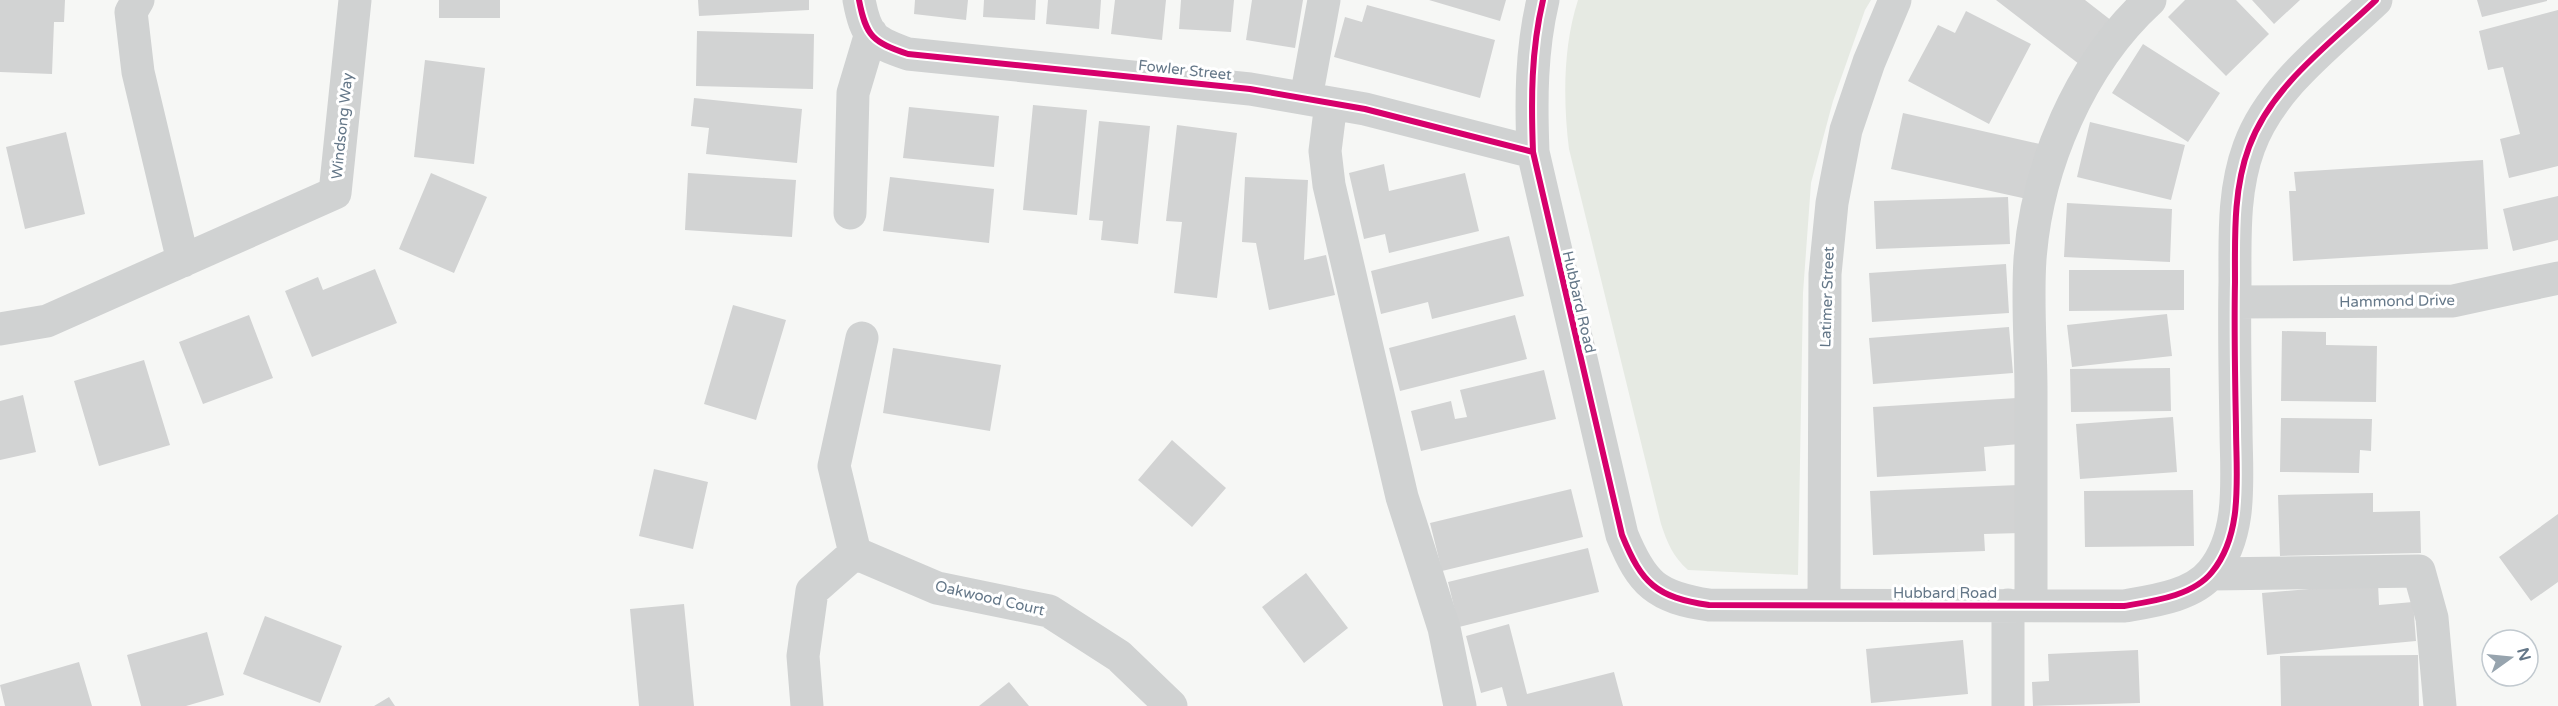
<svg xmlns="http://www.w3.org/2000/svg" width="2558" height="706" font-family="'Varela Round',sans-serif">
	<style>
		.green { fill: #e6eae3 }
		.building { fill: #d2d3d3 }
		.lines { fill: none; stroke-linecap: round; stroke-linejoin: round }
		.minor { stroke: #d0d2d2; stroke-width: 33 }
		.cycleway-casing { stroke: #fff; stroke-width: 10 }
		.cycleway { stroke: #d6006c; stroke-width: 6 }
		.labels { text-anchor: middle; stroke-width: 6; stroke-linejoin: round; paint-order: stroke }
		.street-label { font-size: 15px; fill: #647788; stroke: #fff }
	</style>
	<rect width="100%" height="100%" fill="#f6f7f5"/>
	<path class="green" d="M 1578,0 L 1871,0 L 1865,10 L 1833,101 L 1811,183 L 1803,293 L 1798,575 L 1688,570 C 1673,557 1667,542 1661,524 L 1569,149 C 1563,101 1563,46 1578,0 Z"/>
	<path class="building" d="M 0,0 L 65,0 L 64,22 L 54,22 L 52,74 L 0,72 Z
		M 439,0 L 500,0 L 500,18 L 439,18 Z
		M 698,0 L 809,0 L 809,10 L 699,16 Z
		M 915,0 L 968,0 L 966,20 L 914,14 Z
		M 984,0 L 1036,0 L 1035,20 L 983,17 Z
		M 1048,0 L 1101,0 L 1099,29 L 1046,24 Z
		M 1115,0 L 1166,0 L 1162,40 L 1111,34 Z
		M 1181,0 L 1234,0 L 1231,32 L 1179,29 Z
		M 1252,0 L 1303,0 L 1295,48 L 1246,40 Z
		M 1429,0 L 1506,0 L 1500,21 Z
		M 1996,0 L 2085,0 L 2112,21 L 2079,64 Z
		M 2185,0 L 2236,0 L 2269,34 L 2226,76 L 2168,17 Z
		M 2252,0 L 2300,0 L 2274,24 Z
		M 2477,0 L 2547,0 L 2547,1 L 2482,17 Z
		M 1367,5 L 1495,40 L 1480,98 L 1334,57 L 1345,17 L 1362,22 Z
		M 2558,10 L 2558,166 L 2509,178 L 2500,139 L 2520,134 L 2503,67 L 2488,70 L 2479,31 Z
		M 1966,11 L 2031,44 L 1989,124 L 1908,81 L 1938,25 L 1955,33 Z
		M 697,31 L 814,34 L 813,89 L 696,86 Z
		M 2143,44 L 2220,93 L 2188,142 L 2112,93 Z
		M 425,60 L 485,68 L 474,164 L 414,157 Z
		M 694,98 L 802,109 L 797,163 L 706,154 L 709,128 L 691,126 Z
		M 1033,105 L 1087,110 L 1077,215 L 1023,210 Z
		M 909,107 L 999,116 L 994,167 L 903,158 Z
		M 1903,113 L 2040,144 L 2027,199 L 1891,169 Z
		M 1099,121 L 1150,126 L 1138,244 L 1101,240 L 1103,221 L 1089,220 Z
		M 2090,122 L 2185,145 L 2171,200 L 2077,177 Z
		M 1177,125 L 1237,133 L 1217,298 L 1174,293 L 1182,222 L 1166,221 Z
		M 66,132 L 85,214 L 25,229 L 6,147 Z
		M 2483,160 L 2488,249 L 2293,261 L 2289,191 L 2296,191 L 2294,172 Z
		M 1384,164 L 1389,191 L 1465,173 L 1479,231 L 1389,253 L 1385,234 L 1364,239 L 1349,173 Z
		M 431,173 L 487,197 L 454,273 L 399,249 Z
		M 688,173 L 796,180 L 792,237 L 685,230 Z
		M 890,177 L 994,189 L 989,243 L 883,231 Z
		M 1245,177 L 1308,180 L 1304,260 L 1326,255 L 1335,295 L 1269,310 L 1256,243 L 1242,242 Z
		M 2558,196 L 2558,240 L 2513,251 L 2503,209 Z
		M 2008,197 L 2010,244 L 1876,249 L 1874,201 Z
		M 2067,203 L 2172,209 L 2170,262 L 2064,257 Z
		M 1509,236 L 1524,296 L 1432,319 L 1428,302 L 1381,314 L 1371,271 Z
		M 2006,264 L 2009,313 L 1872,322 L 1869,273 Z
		M 375,269 L 397,323 L 312,357 L 285,291 L 318,277 L 323,290 Z
		M 2069,270 L 2184,270 L 2184,310 L 2069,311 Z
		M 733,305 L 786,320 L 756,420 L 704,404 Z
		M 2167,314 L 2172,356 L 2072,367 L 2067,325 Z
		M 249,315 L 273,378 L 203,404 L 179,342 Z
		M 1515,315 L 1527,359 L 1400,391 L 1389,348 Z
		M 2009,327 L 2013,373 L 1873,384 L 1869,338 Z
		M 2282,331 L 2326,332 L 2326,345 L 2377,346 L 2376,402 L 2281,401 Z
		M 893,348 L 1001,365 L 990,431 L 883,413 Z
		M 144,360 L 170,445 L 99,466 L 74,381 Z
		M 2170,368 L 2171,411 L 2071,412 L 2070,369 Z
		M 1544,370 L 1556,419 L 1421,451 L 1411,411 L 1451,401 L 1455,419 L 1467,417 L 1460,390 Z
		M 23,395 L 36,452 L 0,460 L 0,401 Z
		M 2017,398 L 2020,444 L 1984,447 L 1986,471 L 1877,477 L 1873,407 Z
		M 2173,417 L 2177,472 L 2080,479 L 2076,424 Z
		M 2281,418 L 2372,419 L 2371,451 L 2360,450 L 2359,473 L 2280,472 Z
		M 1172,440 L 1226,488 L 1192,527 L 1138,480 Z
		M 654,469 L 708,482 L 693,549 L 639,536 Z
		M 2019,485 L 2021,533 L 1984,534 L 1985,551 L 1873,555 L 1870,491 Z
		M 1571,489 L 1583,537 L 1442,571 L 1430,523 Z
		M 2193,490 L 2194,546 L 2085,547 L 2084,491 Z
		M 2373,493 L 2373,512 L 2420,511 L 2421,553 L 2280,556 L 2278,495 Z
		M 2558,514 L 2558,582 L 2531,601 L 2499,557 Z
		M 1588,548 L 1599,592 L 1459,627 L 1448,582 Z
		M 1306,573 L 1348,628 L 1304,663 L 1262,607 Z
		M 2378,583 L 2379,605 L 2413,602 L 2416,641 L 2267,655 L 2262,593 Z
		M 684,604 L 694,706 L 639,706 L 630,609 Z
		M 265,616 L 342,646 L 320,703 L 243,674 Z
		M 1509,624 L 1527,694 L 1614,672 L 1623,706 L 1507,706 L 1502,687 L 1481,693 L 1466,636 Z
		M 207,632 L 224,695 L 186,706 L 141,706 L 127,655 Z
		M 1963,640 L 1968,694 L 1871,703 L 1866,649 Z
		M 2138,650 L 2140,703 L 2033,706 L 2032,682 L 2049,681 L 2048,654 Z
		M 2418,655 L 2419,706 L 2281,706 L 2280,656 Z
		M 79,662 L 92,706 L 5,706 L 0,685 Z
		M 1009,682 L 1029,706 L 979,706 Z
		M 389,697 L 395,706 L 374,706 Z"/>
	<g class="lines">
		<path class="minor" d="M 138,0 L 131,12 L 138,72 L 183,261
			M 859,0 C 866,37 873,42 908,54 L 1250,89 L 1365,109 L 1533,152
			M 1543,0 C 1531,51 1531,100 1533,152 L 1622,535 C 1642,584 1656,597 1709,605 L 2124,606 C 2153,601 2193,596 2212,572 C 2244,533 2236,475 2236,427 C 2235,379 2234,330 2235,282 C 2235,237 2233,190 2249,147 C 2271,86 2331,43 2376,0
			M 1306,98 L 1324,0
			M 1331,103 L 1325,151 L 1329,185 L 1402,497 L 1444,628 L 1460,706
			M 850,213 L 853,93 L 871,33
			M 2235,302 L 2453,301 L 2558,278
			M 0,329 L 47,321 L 335,193 L 355,0
			M 855,553 L 937,588 L 1049,611 L 1119,656 L 1171,706
			M 855,553 L 834,466 L 862,338
			M 2211,574 L 2419,571 L 2432,618 L 2440,706
			M 1824,605 L 1825,274 L 1832,203 L 1846,130 L 1869,62 L 1895,0
			M 2031,605 C 2031,534 2031,463 2031,391 C 2031,348 2027,303 2030,259 C 2037,166 2080,64 2150,0
			M 807,706 L 803,656 L 812,591 L 855,553
			M 2008,706 L 2008,605"/>
		<defs>
			<path id="cycleway" d="M 859,0 C 866,37 873,42 908,54 L 1250,89 L 1365,109 L 1533,152
				M 1543,0 C 1531,51 1531,100 1533,152 L 1622,535 C 1642,584 1656,597 1709,605 L 2124,606 C 2153,601 2193,596 2212,572 C 2244,533 2236,475 2236,427 C 2235,379 2234,330 2235,282 C 2235,237 2233,190 2249,147 C 2271,86 2331,43 2376,0"/>
		</defs>
		<use href="#cycleway" class="cycleway-casing"/>
		<use href="#cycleway" class="cycleway"/>
	</g>
	<g class="labels">
		<g class="street-label">
			<text transform="translate(1185 70) rotate(6)" y="5">Fowler Street</text>
			<text transform="translate(342 126) rotate(-84)" y="5">Windsong Way</text>
			<text transform="translate(1827 297) rotate(-88)" y="5">Latimer Street</text>
			<text transform="translate(2397 301) rotate(-1)" y="5">Hammond Drive</text>
			<text transform="translate(1579 302) rotate(77)" y="5">Hubbard Road</text>
			<text x="1945" y="598">Hubbard Road</text>
			<text transform="translate(990 598) rotate(13)" y="5">Oakwood Court</text>
		</g>
	</g>
	<g transform="translate(2510 658) rotate(75)"><circle r="28" fill="#ffffff" stroke="#c1c9cf" stroke-width="1.5"/>
	<path d="M0-4.5L10 22L0 15L-10 22Z" fill="#97a4ae"/>
	<text y="-9" font-size="16" font-weight="bold" text-anchor="middle" fill="#647788">N</text>
	</g>
</svg>
